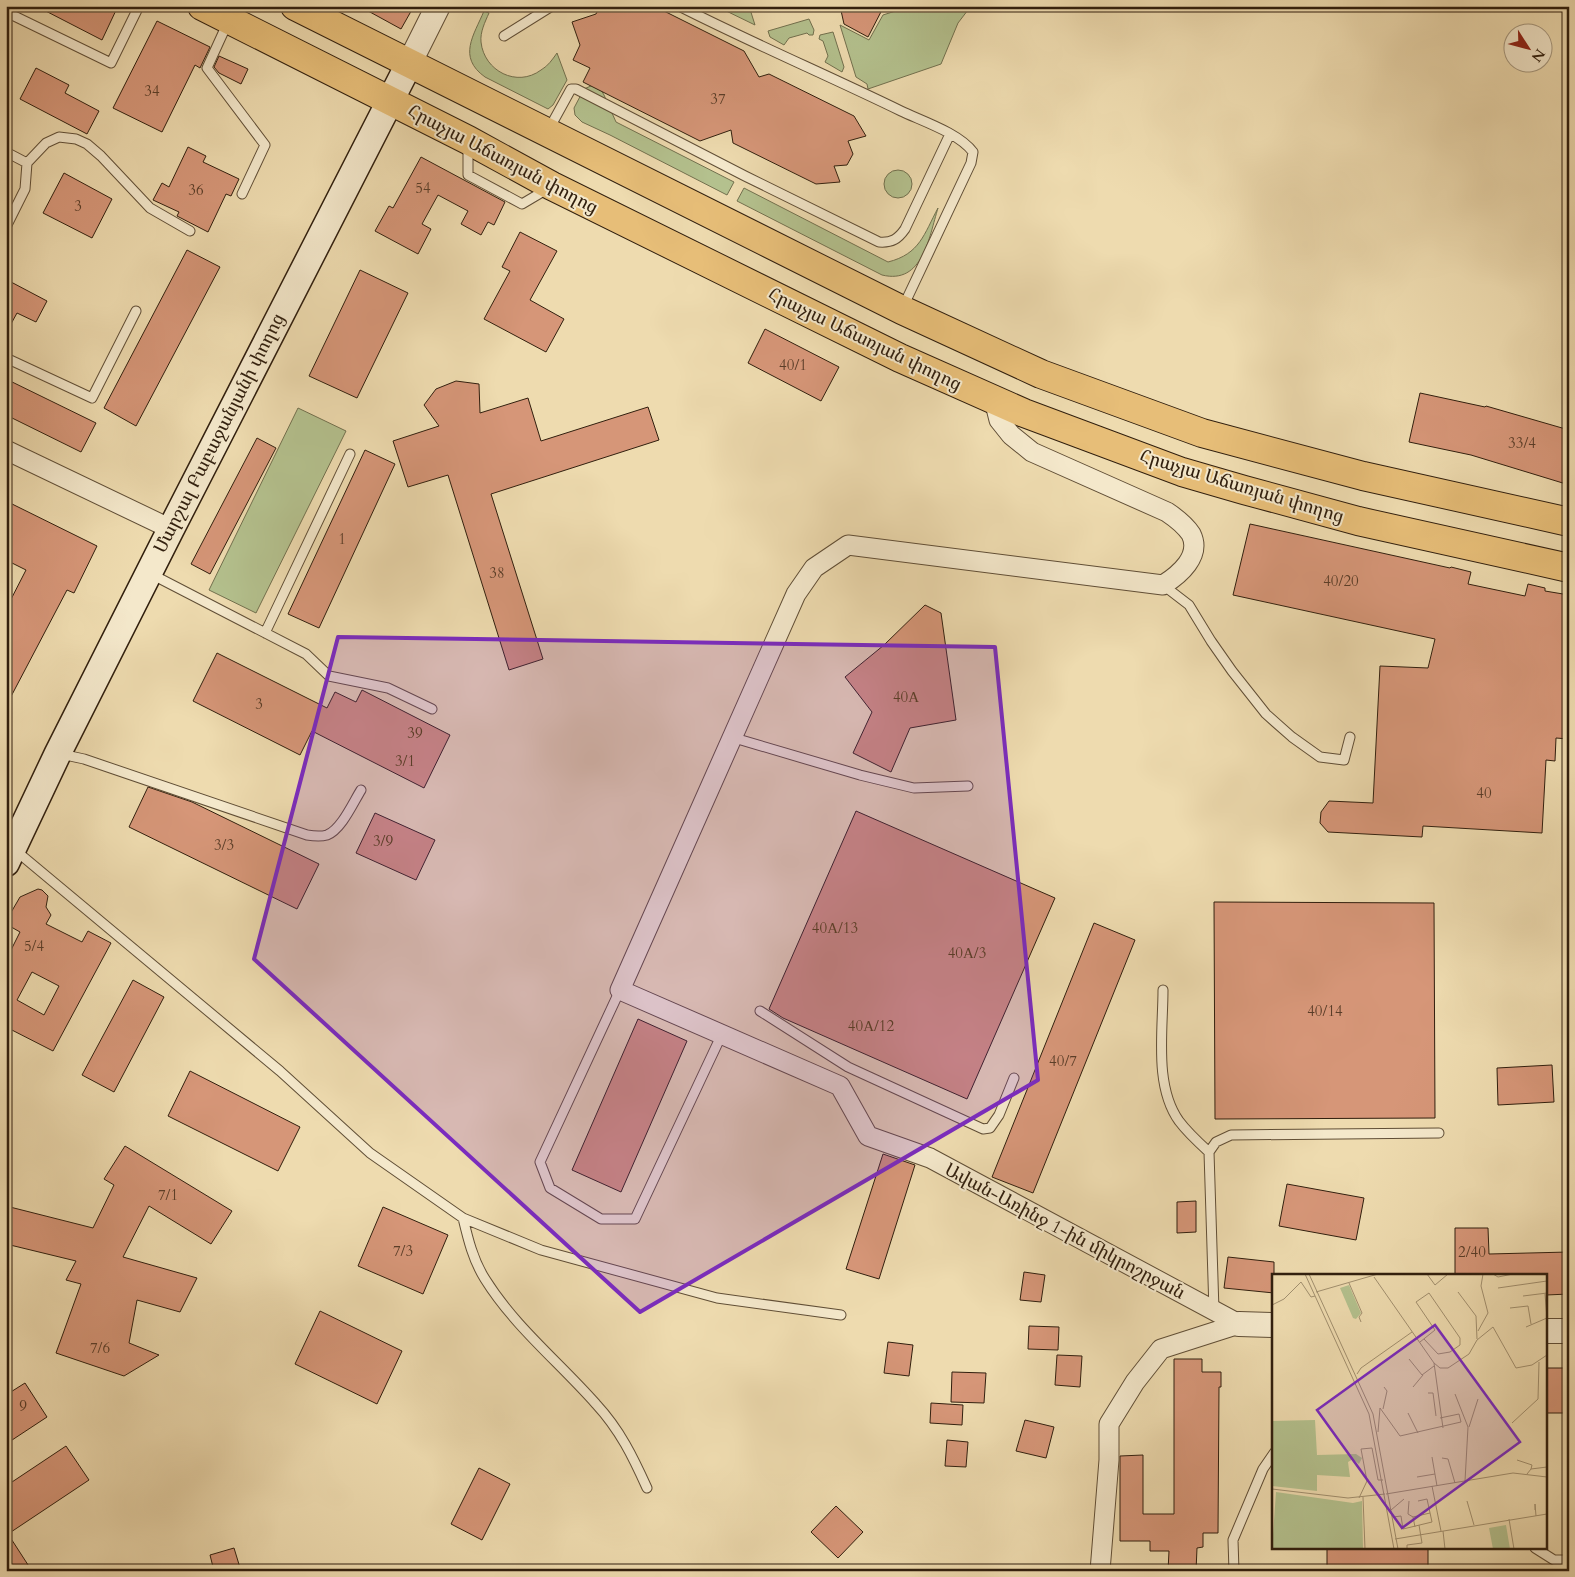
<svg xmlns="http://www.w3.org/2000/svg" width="1575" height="1577" font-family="Cardo,'Noto Serif Armenian',serif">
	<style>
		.green { fill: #b4c18e; stroke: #72704e }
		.building { fill: #d69678; stroke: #311f0e; fill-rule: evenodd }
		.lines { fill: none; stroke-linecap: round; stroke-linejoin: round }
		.service-casing { stroke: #604e36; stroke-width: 11 }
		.minor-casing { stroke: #604e36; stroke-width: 21 }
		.tertiary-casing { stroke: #604e36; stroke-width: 26 }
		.secondary-casing { stroke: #311f0e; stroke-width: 29 }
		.trunk-casing { stroke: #311f0e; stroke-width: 30 }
		.service { stroke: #f4e8cb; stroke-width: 9 }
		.minor { stroke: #f4e8cb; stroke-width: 19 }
		.tertiary { stroke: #f4e8cb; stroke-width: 24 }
		.secondary { stroke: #f4e8cb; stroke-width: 26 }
		.trunk { stroke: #e7be78; stroke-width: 28 }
		.marked { fill: #7b2cbf; fill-opacity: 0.2; stroke: #7b2cbf; stroke-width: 4; stroke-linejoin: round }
		.labels { text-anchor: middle; stroke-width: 4; stroke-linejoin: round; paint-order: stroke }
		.number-label { font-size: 15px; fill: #5a3d28 }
		.street-label { font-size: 18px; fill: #311f0e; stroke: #f4e8cb }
		.inset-road { fill: none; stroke: #a2906f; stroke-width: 1 }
		.view { fill: #7b2cbf; fill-opacity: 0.15; stroke: #7b2cbf; stroke-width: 2.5 }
		.inset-edge { fill: none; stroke: #311f0e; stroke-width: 2.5 }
	</style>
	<rect width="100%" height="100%" fill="#eedbaf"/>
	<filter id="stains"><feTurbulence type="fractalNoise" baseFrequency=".004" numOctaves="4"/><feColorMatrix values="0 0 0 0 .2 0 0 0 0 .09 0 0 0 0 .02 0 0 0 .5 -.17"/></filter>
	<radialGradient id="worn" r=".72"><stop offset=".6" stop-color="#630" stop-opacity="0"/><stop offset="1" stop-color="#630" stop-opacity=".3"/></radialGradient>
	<path class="green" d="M 716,6 L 749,6 L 755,25 Z
		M 911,6 L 971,6 L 958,23 L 941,64 L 868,89 L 867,84 L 856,77 L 840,25 L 869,40 L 883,15 Z
		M 484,11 L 489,13 C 485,22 480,32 481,42 C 484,71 517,88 541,70 C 548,66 552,60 557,53 L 567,80 L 553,105 L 548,109 L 485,77 C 457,57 474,35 484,11 Z
		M 809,19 L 814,30 L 813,35 L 809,35 L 807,33 L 789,38 L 784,45 L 770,37 L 768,31 Z
		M 833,32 L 844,67 L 842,72 L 825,62 L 828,56 L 823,41 L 819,39 L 820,35 Z
		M 593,85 L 600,88 L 604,95 L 616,122 L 734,182 L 727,195 L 610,135 L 582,122 L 575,115 L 574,108 L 584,89 Z
		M884 184a14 14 0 1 1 28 0a14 14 0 1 1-28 0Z
		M 744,188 L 888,262 C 920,254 924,234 938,208 C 929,237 923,285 882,275 L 737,201 Z
		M 298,408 L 346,431 L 256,613 L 209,590 Z"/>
	<path class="building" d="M 36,6 L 118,6 L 102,40 Z
		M 359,6 L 414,6 L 401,29 Z
		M 600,6 L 654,6 L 744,51 L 759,77 L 769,74 L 854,116 L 866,136 L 848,141 L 853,154 L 847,165 L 834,166 L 840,182 L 816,184 L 733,143 L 731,130 L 700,141 L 583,82 L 590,68 L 573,60 L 580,45 L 572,22 L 596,14 Z
		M 840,6 L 884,6 L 868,37 L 844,24 Z
		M 157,21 L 210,47 L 200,68 L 195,65 L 162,132 L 113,108 Z
		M 219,56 L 248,69 L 241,84 L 219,73 L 214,67 Z
		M 36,68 L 69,85 L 65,93 L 99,111 L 87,134 L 20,99 Z
		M 188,147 L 206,156 L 203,162 L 239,179 L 231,196 L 226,194 L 208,232 L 177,216 L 179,212 L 153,200 L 162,183 L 169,187 Z
		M 421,157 L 505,202 L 494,225 L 488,222 L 481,235 L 461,224 L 468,211 L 438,195 L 422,224 L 431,229 L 418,254 L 375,231 L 389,206 L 393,208 Z
		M 64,173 L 112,199 L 92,238 L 43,213 Z
		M 520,232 L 557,251 L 530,300 L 564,319 L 546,352 L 484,319 L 510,271 L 502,267 Z
		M 187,250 L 220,267 L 136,426 L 104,408 Z
		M 360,270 L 408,293 L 357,398 L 309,376 Z
		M 11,282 L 47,301 L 36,322 L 17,313 L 6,333 L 6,292 Z
		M 765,329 L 839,367 L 821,401 L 748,363 Z
		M 6,379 L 96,423 L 81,452 L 6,415 Z
		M 456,381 L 479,384 L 480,413 L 528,398 L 541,441 L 648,407 L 659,440 L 491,494 L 543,659 L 509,670 L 448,475 L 408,487 L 393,441 L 439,426 L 424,405 L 436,389 Z
		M 1420,393 L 1485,407 L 1486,406 L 1569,430 L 1569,474 L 1566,484 L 1471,455 L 1409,442 Z
		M 257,438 L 276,448 L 210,574 L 191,564 Z
		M 365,450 L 395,464 L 319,628 L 288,614 Z
		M 6,501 L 97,546 L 74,593 L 67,590 L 6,706 L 6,609 L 26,570 L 6,560 Z
		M 1250,524 L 1450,568 L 1451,567 L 1471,572 L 1468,584 L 1525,596 L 1528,584 L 1545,588 L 1545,591 L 1569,595 L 1569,739 L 1556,738 L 1555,761 L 1546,760 L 1542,833 L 1423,826 L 1422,837 L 1328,832 L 1320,823 L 1321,812 L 1329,801 L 1373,803 L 1380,666 L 1428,668 L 1435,639 L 1233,595 Z
		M 925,605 L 941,613 L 956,720 L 910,728 L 891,772 L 853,753 L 872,712 L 845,677 L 884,645 Z
		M 217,653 L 327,708 L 335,692 L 356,702 L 362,690 L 450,735 L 424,788 L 312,731 L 300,755 L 193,701 Z
		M 148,787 L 192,802 L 319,864 L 297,909 L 129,827 Z
		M 856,811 L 1055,898 L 967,1099 L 783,1018 L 769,1009 Z
		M 375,813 L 435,840 L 416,880 L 356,853 Z
		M 38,889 L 42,890 L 48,896 L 46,907 L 51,915 L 46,924 L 82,942 L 88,931 L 111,943 L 53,1051 L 6,1027 L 6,960 L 20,932 L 6,924 L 6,921 L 20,897 ZM 32,972 L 59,986 L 44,1015 L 17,1000 Z
		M 1214,902 L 1434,903 L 1435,1118 L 1215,1119 Z
		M 1094,923 L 1135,940 L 1033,1193 L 992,1177 Z
		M 133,980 L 164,997 L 114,1092 L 82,1075 Z
		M 638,1019 L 687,1041 L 621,1192 L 572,1170 Z
		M 1552,1065 L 1554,1102 L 1498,1105 L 1497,1068 Z
		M 190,1071 L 300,1127 L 278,1171 L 168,1116 Z
		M 125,1146 L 232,1211 L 211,1244 L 149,1206 L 123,1257 L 197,1278 L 180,1312 L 137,1300 L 129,1343 L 159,1355 L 124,1376 L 56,1353 L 81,1284 L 66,1280 L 76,1261 L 6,1244 L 6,1206 L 93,1228 L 114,1185 L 104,1179 Z
		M 883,1154 L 915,1165 L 879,1279 L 846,1269 Z
		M 1287,1184 L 1364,1198 L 1356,1240 L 1279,1226 Z
		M 1196,1201 L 1196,1232 L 1177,1233 L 1177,1202 Z
		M 383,1207 L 448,1235 L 423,1294 L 358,1266 Z
		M 1455,1228 L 1488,1228 L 1489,1254 L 1569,1252 L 1569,1294 L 1546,1295 L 1546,1276 L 1455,1276 Z
		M 1228,1257 L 1274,1262 L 1274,1293 L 1224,1288 Z
		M 1024,1272 L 1045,1275 L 1041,1302 L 1020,1300 Z
		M 320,1311 L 402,1351 L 377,1404 L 295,1364 Z
		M 1029,1326 L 1059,1327 L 1058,1350 L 1028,1349 Z
		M 888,1342 L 913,1345 L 909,1376 L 884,1373 Z
		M 1057,1355 L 1082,1356 L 1080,1387 L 1055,1385 Z
		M 1174,1359 L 1202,1359 L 1202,1372 L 1221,1372 L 1221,1387 L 1219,1387 L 1218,1533 L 1203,1533 L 1203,1547 L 1197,1548 L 1196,1571 L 1168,1571 L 1169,1551 L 1150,1551 L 1150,1541 L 1120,1541 L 1120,1456 L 1143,1455 L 1143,1514 L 1174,1514 Z
		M 1546,1368 L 1569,1368 L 1569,1413 L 1546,1413 Z
		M 952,1372 L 986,1373 L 984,1403 L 951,1402 Z
		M 25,1383 L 47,1417 L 6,1444 L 6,1395 Z
		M 931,1403 L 963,1405 L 962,1425 L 930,1423 Z
		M 1025,1420 L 1054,1427 L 1046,1458 L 1016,1451 Z
		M 947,1440 L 968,1442 L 966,1467 L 945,1466 Z
		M 66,1446 L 89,1480 L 8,1534 L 32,1571 L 6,1571 L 6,1486 Z
		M 479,1468 L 510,1484 L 482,1540 L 451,1524 Z
		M 836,1506 L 863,1532 L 838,1558 L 811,1532 Z
		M 234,1548 L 241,1571 L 214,1571 L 210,1555 Z
		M 1327,1548 L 1428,1548 L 1428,1571 L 1327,1571 Z"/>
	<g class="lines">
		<defs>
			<path id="service" d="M 679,6 C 752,43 827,75 901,111 C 922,121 959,133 973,152 L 971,163 L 903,307
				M 6,12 L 111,63 L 139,6
				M 228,22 L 207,68 L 265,145 L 242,194
				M 504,36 L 552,6
				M 549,129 L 571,89 L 576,89 L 745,176 L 879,242 C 892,243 898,239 905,229 L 950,134
				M 468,146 L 468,175 L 522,204 L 549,188
				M 6,152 L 27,163
				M 6,227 L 25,189 L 27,163 L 46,143 L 59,137 L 76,139 L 87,144 L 101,156 L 150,208 L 190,231
				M 6,358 L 92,398 L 136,311
				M 151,574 L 306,654 L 329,676 L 388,688 L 432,709
				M 1163,585 L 1189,605 L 1211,641 L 1232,671 L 1266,714 L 1292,737 L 1320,757 L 1344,760 L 1350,737
				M 265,633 L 350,454
				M 731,737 L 860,775 L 914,788 L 968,786
				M 61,754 L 84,759 L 307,835 C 313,836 320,837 327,835 C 341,830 353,803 361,790
				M 15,850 L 280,1071 L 370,1153 L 463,1218 L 541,1250 L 717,1298 L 841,1315
				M 620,990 L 540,1162 L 550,1188 L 601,1219 L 635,1219 L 722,1034
				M 1163,990 C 1163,1031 1154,1086 1179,1121 C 1188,1133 1198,1142 1209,1152
				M 760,1011 L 848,1067 L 983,1129 L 990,1128 L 999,1115 L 1014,1078
				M 463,1218 C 468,1239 473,1260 485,1279 C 515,1327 559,1362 596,1404 C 620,1430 633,1457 647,1488
				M 1214,1311 L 1209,1152 L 1216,1142 L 1231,1135 L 1439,1133
				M 1535,1548 L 1554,1560 L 1569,1560
				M 1234,1571 L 1233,1540 L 1263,1469 L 1274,1453"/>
			<path id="minor" d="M 994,400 L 999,420 L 1011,435 L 1032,452 L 1167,512 C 1176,518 1185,525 1191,534 C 1202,556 1179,575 1163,585 L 848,545 L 814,568 L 796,594 L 620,990 L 840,1086 L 868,1136 L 930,1158 L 1239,1324 L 1161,1349 L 1135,1382 L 1109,1424 L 1109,1460 L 1100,1571
				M 6,450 L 171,529"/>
			<path id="tertiary" d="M 409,64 L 438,6
				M 1239,1324 L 1274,1325
				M 1546,1331 L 1569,1331"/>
			<path id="secondary" d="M 6,863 L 58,753 L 171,529 L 409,64"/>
			<path id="trunk" d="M 202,6 L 468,140 L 552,186 L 900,358 L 1024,413 L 1182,472 L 1244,490 L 1358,521 L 1569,568
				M 295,6 L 902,310 L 1041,374 L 1202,433 L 1363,476 L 1569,522"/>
		</defs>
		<use href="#service" class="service-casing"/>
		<use href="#minor" class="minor-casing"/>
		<use href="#tertiary" class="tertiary-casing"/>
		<use href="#secondary" class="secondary-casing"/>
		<use href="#trunk" class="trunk-casing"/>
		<use href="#service" class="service"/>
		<use href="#minor" class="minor"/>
		<use href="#tertiary" class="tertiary"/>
		<use href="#secondary" class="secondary"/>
		<use href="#trunk" class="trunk"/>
	</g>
	<path class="marked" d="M 338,637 L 995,647 L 1038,1080 L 640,1312 L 254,959 Z"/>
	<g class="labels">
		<g class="number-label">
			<text x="152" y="96">34</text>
			<text x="718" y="104">37</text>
			<text x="423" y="193">54</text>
			<text x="196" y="195">36</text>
			<text x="78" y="211">3</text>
			<text x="793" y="370">40/1</text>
			<text x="1522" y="448">33/4</text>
			<text x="342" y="544">1</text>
			<text x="497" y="578">38</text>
			<text x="1341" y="586">40/20</text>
			<text x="906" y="702">40А</text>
			<text x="259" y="709">3</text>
			<text x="415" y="738">39</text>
			<text x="405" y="766">3/1</text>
			<text x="1484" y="798">40</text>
			<text x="383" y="846">3/9</text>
			<text x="224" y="850">3/3</text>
			<text x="835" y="933">40А/13</text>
			<text x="34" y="951">5/4</text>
			<text x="967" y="958">40А/3</text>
			<text x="1325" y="1016">40/14</text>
			<text x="871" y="1031">40А/12</text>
			<text x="1063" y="1066">40/7</text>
			<text x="168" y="1200">7/1</text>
			<text x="403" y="1256">7/3</text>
			<text x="1472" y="1257">2/40</text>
			<text x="100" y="1353">7/6</text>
			<text x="23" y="1411">9</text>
		</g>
		<g class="street-label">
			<text transform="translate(503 159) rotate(28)" y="6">Հրաչյա Աճառյան փողոց</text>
			<text transform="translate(865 339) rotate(26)" y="6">Հրաչյա Աճառյան փողոց</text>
			<text transform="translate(219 433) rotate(-63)" y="6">Մարշալ Բաբաջանյանի փողոց</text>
			<text transform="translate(1242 486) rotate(17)" y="6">Հրաչյա Աճառյան փողոց</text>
			<text transform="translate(1065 1231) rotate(28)" y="6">Ավան-Առինջ 1-ին միկրոշրջան</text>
		</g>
	</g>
	<g transform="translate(1272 1274)">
		<rect width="275" height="275" fill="#eedbaf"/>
		<path d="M 77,11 L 89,39 L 84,45 L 81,44 L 68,14 ZM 43,146 L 45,181 L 84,180 L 90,184 L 87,190 L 81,185 L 76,188 L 78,203 L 45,201 L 45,217 L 0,212 L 0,147 ZM 4,218 L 81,229 L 90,227 L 91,275 L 0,275 ZM 234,251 L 238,275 L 221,275 L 217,254 Z" fill="#b4c18e"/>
		<path class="inset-road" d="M 33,0 L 97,140 L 122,275M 37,0 L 101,140 L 126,275M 155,0 L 163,11 L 176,0M 221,0 L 226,3 L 241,0M 102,3 L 162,89M 77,9 L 90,39 L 87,43 L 89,48M 226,14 L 275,7M 44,18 L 106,0M 186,18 L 204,42 L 205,65M 273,20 L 275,44M 251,22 L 275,19M 0,31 L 12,25 L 29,8 L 39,23 L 43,22M 238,34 L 256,32 L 259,50M 254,53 L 275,44M 206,57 L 216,39 L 209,12 L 211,0M 148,68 L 163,56 L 144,28 L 157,19 L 188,64 L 188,71 L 178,78 L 166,80 L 152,65M 137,85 L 150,101 L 162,92M 85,100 L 89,94 L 140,58M 141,113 L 151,101M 156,119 L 161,119 L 164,142M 183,120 L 196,153 L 193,207M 111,135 L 115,117 L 112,113M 136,139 L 146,159M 240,149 L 266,125 L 267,88M 197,153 L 206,125M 171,154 L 162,89 L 168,94 L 176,94 L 197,80 L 205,66 L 221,53 L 244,94 L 260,91 L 275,81M 106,158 L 108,134 L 128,162 L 189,148 L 187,140 L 168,144M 89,175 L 100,174 L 106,206 L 111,206M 160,183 L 165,212M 170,184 L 176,185 L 183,209M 245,186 L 260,191 L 259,195M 255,200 L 259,195 L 275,193M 145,203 L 163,200M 160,212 L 169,257M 0,215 L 76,224 L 113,220M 114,220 L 241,199 L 275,203M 91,223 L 93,275M 87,224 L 95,207 L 89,175M 137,227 L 136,240 L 141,243 L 143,253M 195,227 L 202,251M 119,236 L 132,225M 263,236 L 263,230 L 264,242M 121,243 L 129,242 L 131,255 L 160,248 L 155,225 L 146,227M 141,243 L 158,239M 237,245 L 242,275M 171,257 L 173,275M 123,265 L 275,240M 135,275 L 135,271 L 150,269 L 147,251"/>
		<path class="view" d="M 163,51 L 248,168 L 130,254 L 45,136 Z"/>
		<rect width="275" height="275" class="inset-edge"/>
	</g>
	<rect width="1575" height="1577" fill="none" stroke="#eedbaf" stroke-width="25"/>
	<rect x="8" y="8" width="1560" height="1562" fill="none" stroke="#311f0e" stroke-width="2.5"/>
	<rect x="12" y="12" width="1550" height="1552" fill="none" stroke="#311f0e"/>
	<g transform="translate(1528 48) rotate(126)"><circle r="24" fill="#f4e8cb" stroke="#a6987f"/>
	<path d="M0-4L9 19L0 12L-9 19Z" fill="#8f2418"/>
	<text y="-8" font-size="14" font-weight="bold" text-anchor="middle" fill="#311f0e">N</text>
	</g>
	<rect width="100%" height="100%" filter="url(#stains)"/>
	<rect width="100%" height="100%" fill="url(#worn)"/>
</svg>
